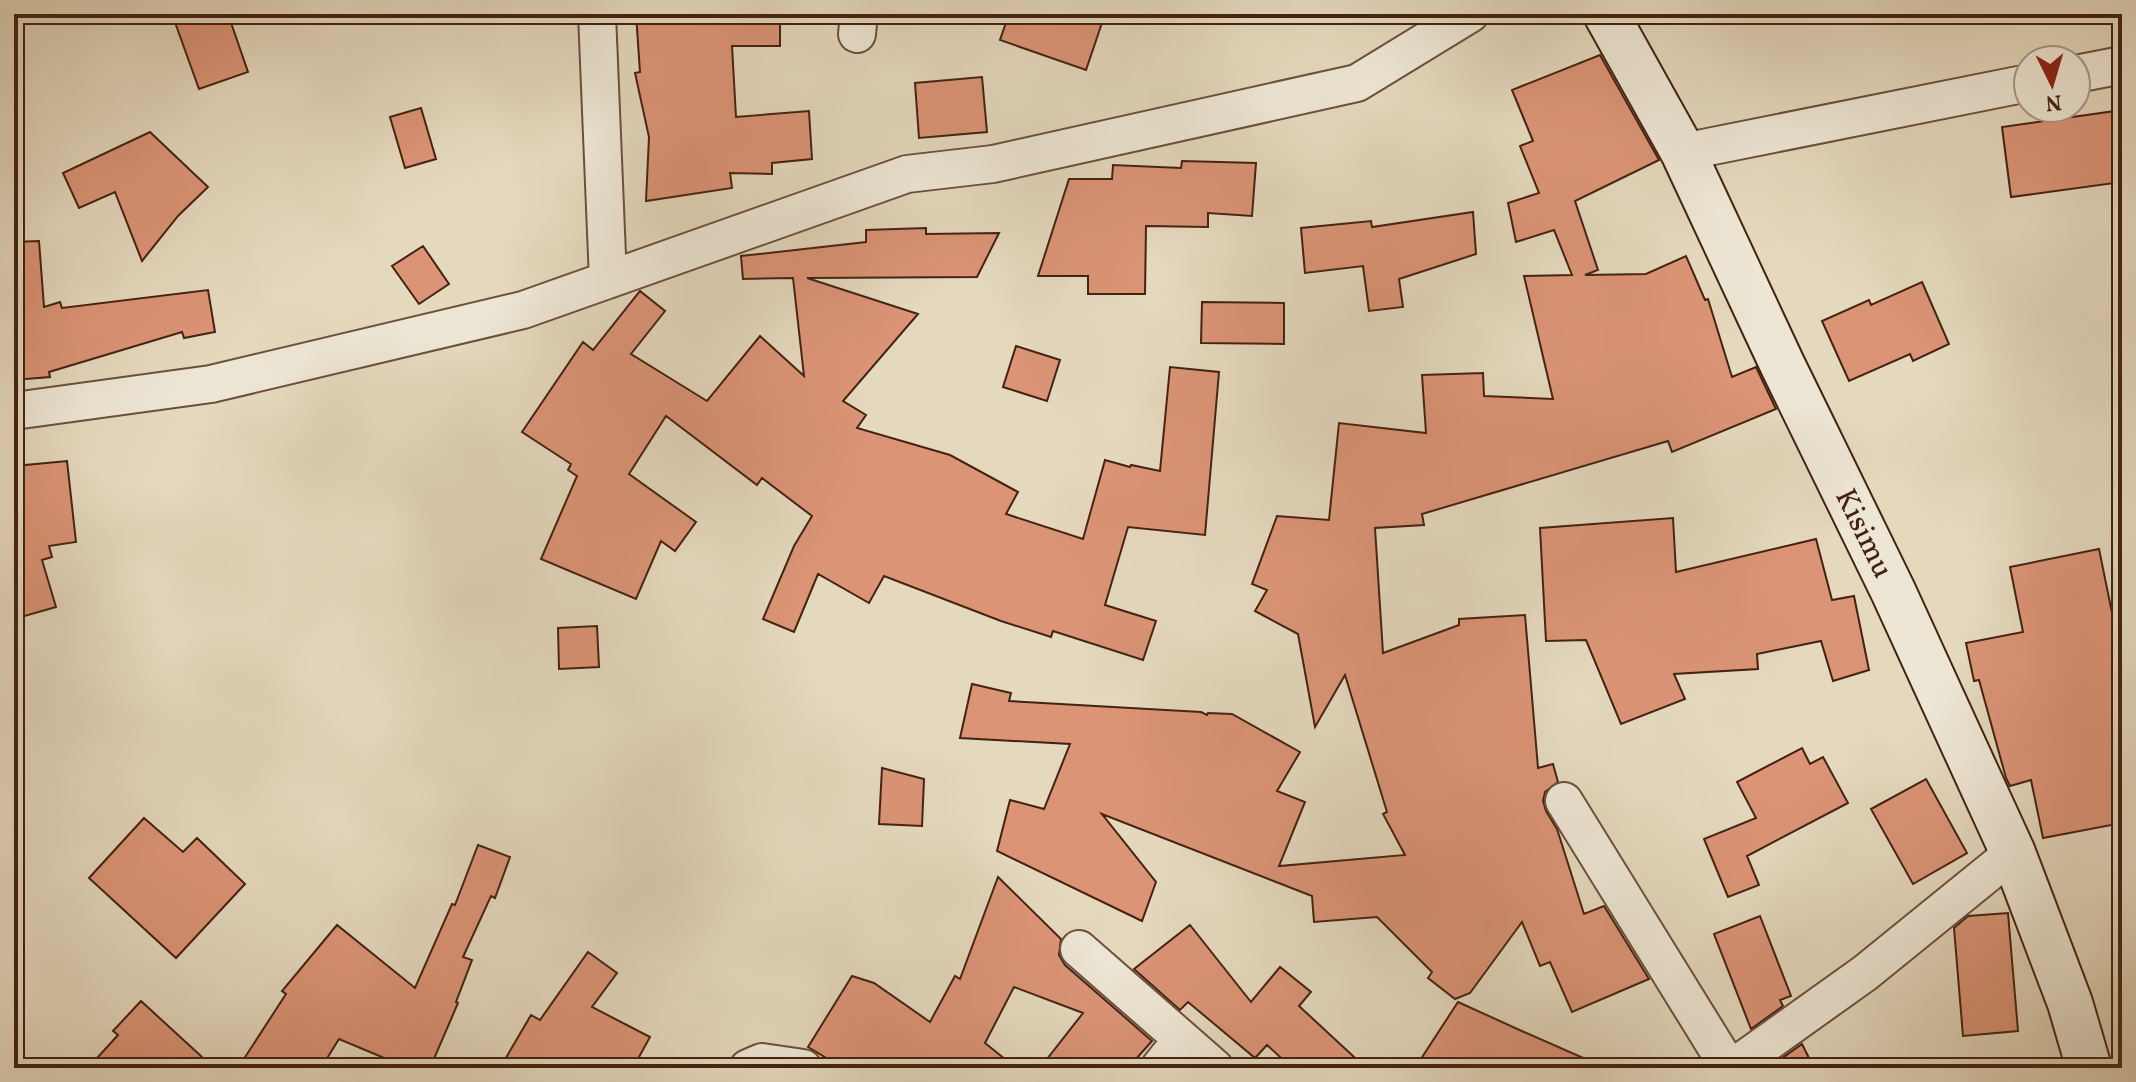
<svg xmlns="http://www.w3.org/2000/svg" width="2136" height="1082" font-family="Vollkorn,serif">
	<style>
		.building { fill: #db9476; stroke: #442212; stroke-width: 2 }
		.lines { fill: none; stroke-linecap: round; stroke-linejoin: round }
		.street-casing { stroke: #6c503d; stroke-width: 40 }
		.secondary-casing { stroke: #442212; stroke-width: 48 }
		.street { stroke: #ede6d4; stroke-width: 36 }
		.secondary { stroke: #ede6d4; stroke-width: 44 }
		.labels { text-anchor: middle; stroke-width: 6; stroke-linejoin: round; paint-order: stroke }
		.street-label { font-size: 30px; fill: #442212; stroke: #ede6d4 }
	</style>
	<rect width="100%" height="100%" fill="#e4d8bd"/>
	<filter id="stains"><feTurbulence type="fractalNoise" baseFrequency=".0025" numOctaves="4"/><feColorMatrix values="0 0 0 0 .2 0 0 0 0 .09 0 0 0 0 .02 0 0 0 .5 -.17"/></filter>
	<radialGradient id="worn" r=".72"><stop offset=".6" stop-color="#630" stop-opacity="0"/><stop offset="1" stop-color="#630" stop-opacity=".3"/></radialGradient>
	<path class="building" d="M 172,14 L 228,14 L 248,72 L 199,89 Z
		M 636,14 L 780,14 L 780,46 L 732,46 L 736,117 L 809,111 L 812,159 L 772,163 L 772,174 L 730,173 L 732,188 L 646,201 L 649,137 L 635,73 L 640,72 Z
		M 1009,14 L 1105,14 L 1086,70 L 1000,40 Z
		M 1600,55 L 1659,160 L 1575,201 L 1598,270 L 1585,275 L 1646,274 L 1686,256 L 1705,300 L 1708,299 L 1732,377 L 1756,367 L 1776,409 L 1672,452 L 1668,441 L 1422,514 L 1424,525 L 1375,528 L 1383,653 L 1459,625 L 1459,619 L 1525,615 L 1538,768 L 1553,764 L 1558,782 L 1545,792 L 1543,801 L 1546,811 L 1557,829 L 1584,914 L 1604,906 L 1649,979 L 1572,1012 L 1550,962 L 1540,966 L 1522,922 L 1470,993 L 1455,999 L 1428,978 L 1432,972 L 1377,917 L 1314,922 L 1312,896 L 1102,814 L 1156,882 L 1142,921 L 997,851 L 1010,800 L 1044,809 L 1070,744 L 960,738 L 972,684 L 1011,693 L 1009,701 L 1201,712 L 1207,715 L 1208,713 L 1232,714 L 1300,752 L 1277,791 L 1305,802 L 1279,866 L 1405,855 L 1383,814 L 1387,812 L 1345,675 L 1315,727 L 1298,634 L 1255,611 L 1267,590 L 1252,584 L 1277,516 L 1329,520 L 1339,423 L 1426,433 L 1422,375 L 1483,373 L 1484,396 L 1553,399 L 1524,276 L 1572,275 L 1554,230 L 1516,242 L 1508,203 L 1539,193 L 1520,146 L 1533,141 L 1512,90 Z
		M 982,77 L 987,132 L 919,138 L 915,83 Z
		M 421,108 L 436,159 L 405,168 L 390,117 Z
		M 2122,110 L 2122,182 L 2011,197 L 2002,127 Z
		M 150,132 L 208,187 L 178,216 L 142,261 L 115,192 L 79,208 L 63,173 Z
		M 1182,161 L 1256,163 L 1252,216 L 1208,213 L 1208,227 L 1146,226 L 1145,294 L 1088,294 L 1088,276 L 1038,276 L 1069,179 L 1112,179 L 1113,165 L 1181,168 Z
		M 1473,212 L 1476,254 L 1399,279 L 1403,307 L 1369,311 L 1363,266 L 1305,273 L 1301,228 L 1371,221 L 1372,227 Z
		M 926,228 L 926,234 L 999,233 L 977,277 L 807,278 L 918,314 L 843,401 L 866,415 L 857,428 L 950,455 L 1018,492 L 1006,514 L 1083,539 L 1105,460 L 1130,467 L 1131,465 L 1160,471 L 1170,367 L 1219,372 L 1205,535 L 1128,527 L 1105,605 L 1156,621 L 1143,660 L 1053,631 L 1051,637 L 1001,621 L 884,576 L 869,603 L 818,574 L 794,632 L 763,619 L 794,546 L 812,516 L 762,478 L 757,485 L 666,416 L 629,474 L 696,522 L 675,551 L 661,541 L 636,599 L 541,559 L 577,476 L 568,470 L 571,464 L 522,432 L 583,342 L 593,350 L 640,291 L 665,311 L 631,354 L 707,401 L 760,336 L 804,376 L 793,278 L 743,279 L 741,256 L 866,242 L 866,230 Z
		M 39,241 L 44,307 L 60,302 L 62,308 L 208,290 L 215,332 L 184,338 L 182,332 L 49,372 L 50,377 L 14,380 L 14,242 Z
		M 423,246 L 449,284 L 419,304 L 392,266 Z
		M 1922,282 L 1949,344 L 1913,361 L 1910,354 L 1849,381 L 1822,321 L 1869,300 L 1871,305 Z
		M 1202,302 L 1284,303 L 1284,344 L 1201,343 Z
		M 1016,346 L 1060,360 L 1047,401 L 1003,387 Z
		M 67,461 L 76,542 L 49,546 L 52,557 L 42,560 L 56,607 L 14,619 L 14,497 L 19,496 L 15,466 Z
		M 1673,518 L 1676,572 L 1816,539 L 1832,600 L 1854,596 L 1869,670 L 1833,681 L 1821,641 L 1757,654 L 1758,669 L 1674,674 L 1685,699 L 1621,724 L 1586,640 L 1546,641 L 1540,528 Z
		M 2099,549 L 2122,662 L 2122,823 L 2043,838 L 2031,780 L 2010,786 L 2006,778 L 1979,680 L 1974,681 L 1966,643 L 2023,632 L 2010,567 Z
		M 597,626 L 599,667 L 559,669 L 558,628 Z
		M 1802,748 L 1810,764 L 1823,757 L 1848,803 L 1747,856 L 1759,885 L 1728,897 L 1704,839 L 1756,818 L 1737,782 Z
		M 882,768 L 924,779 L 922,826 L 879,824 Z
		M 1926,779 L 1967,853 L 1913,884 L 1871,809 Z
		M 144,818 L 183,852 L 197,838 L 245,884 L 176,958 L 89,878 Z
		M 478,845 L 510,857 L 495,898 L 491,896 L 463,957 L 472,960 L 456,1002 L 458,1003 L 430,1068 L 408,1068 L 339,1039 L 321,1068 L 238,1068 L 286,994 L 282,991 L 337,925 L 415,988 L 452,904 L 455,905 Z
		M 998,877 L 1061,939 L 1059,955 L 1065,965 L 1152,1041 L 1128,1068 L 1040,1068 L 1083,1013 L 1014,987 L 985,1043 L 1016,1068 L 843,1068 L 808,1047 L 852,976 L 874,983 L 930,1022 L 955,976 L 960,979 Z
		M 2008,913 L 2018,1031 L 1963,1036 L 1954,928 L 1968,916 Z
		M 1760,916 L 1791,996 L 1780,1000 L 1783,1006 L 1751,1029 L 1714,934 Z
		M 1190,925 L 1251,1002 L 1280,967 L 1311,992 L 1299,1006 L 1366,1068 L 1292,1068 L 1267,1045 L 1255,1058 L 1188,1002 L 1180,1010 L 1134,969 Z
		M 588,952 L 617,973 L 592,1007 L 650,1037 L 633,1068 L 500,1068 L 531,1015 L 540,1020 Z
		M 141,1001 L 214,1068 L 88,1068 L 118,1035 L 113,1031 Z
		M 1458,1002 L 1524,1032 L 1606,1068 L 1415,1068 Z
		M 1802,1044 L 1814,1068 L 1768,1068 Z"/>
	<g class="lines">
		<defs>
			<path id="street" d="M 597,14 L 608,280
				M 857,34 L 859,14
				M 2076,74 L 2122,65
				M 1683,152 L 2028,83
				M 14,411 L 211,384 L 523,310 L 907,174 L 993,164 L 1357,83 L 1470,14
				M 1564,801 L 1729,1068
				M 1079,949 L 1215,1068
				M 748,1068 L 762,1062 L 803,1068
				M 1159,1068 L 1182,1039
				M 1732,1068 L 1865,973 L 2013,853"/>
			<path id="secondary" d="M 1606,14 L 1683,152 L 1782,364 L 1893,591 L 2013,853 L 2070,1003 L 2089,1068"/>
		</defs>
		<use href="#street" class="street-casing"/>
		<use href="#secondary" class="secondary-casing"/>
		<use href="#street" class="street"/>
		<use href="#secondary" class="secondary"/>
	</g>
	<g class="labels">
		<g class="street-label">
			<text transform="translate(1865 533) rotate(64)" y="10">Kisimu</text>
		</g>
	</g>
	<rect width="2136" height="1082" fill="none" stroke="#e4d8bd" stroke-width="48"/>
	<rect x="16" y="16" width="2104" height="1050" fill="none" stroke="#442212" stroke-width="4"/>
	<rect x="24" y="24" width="2088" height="1034" fill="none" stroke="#442212" stroke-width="2"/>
	<g transform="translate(2052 84) rotate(175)"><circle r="38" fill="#ede6d4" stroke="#a99886" stroke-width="2"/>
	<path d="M0-6L14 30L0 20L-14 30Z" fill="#8f2418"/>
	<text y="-12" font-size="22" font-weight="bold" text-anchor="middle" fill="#442212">N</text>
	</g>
	<rect width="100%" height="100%" filter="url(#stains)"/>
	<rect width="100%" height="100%" fill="url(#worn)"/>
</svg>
